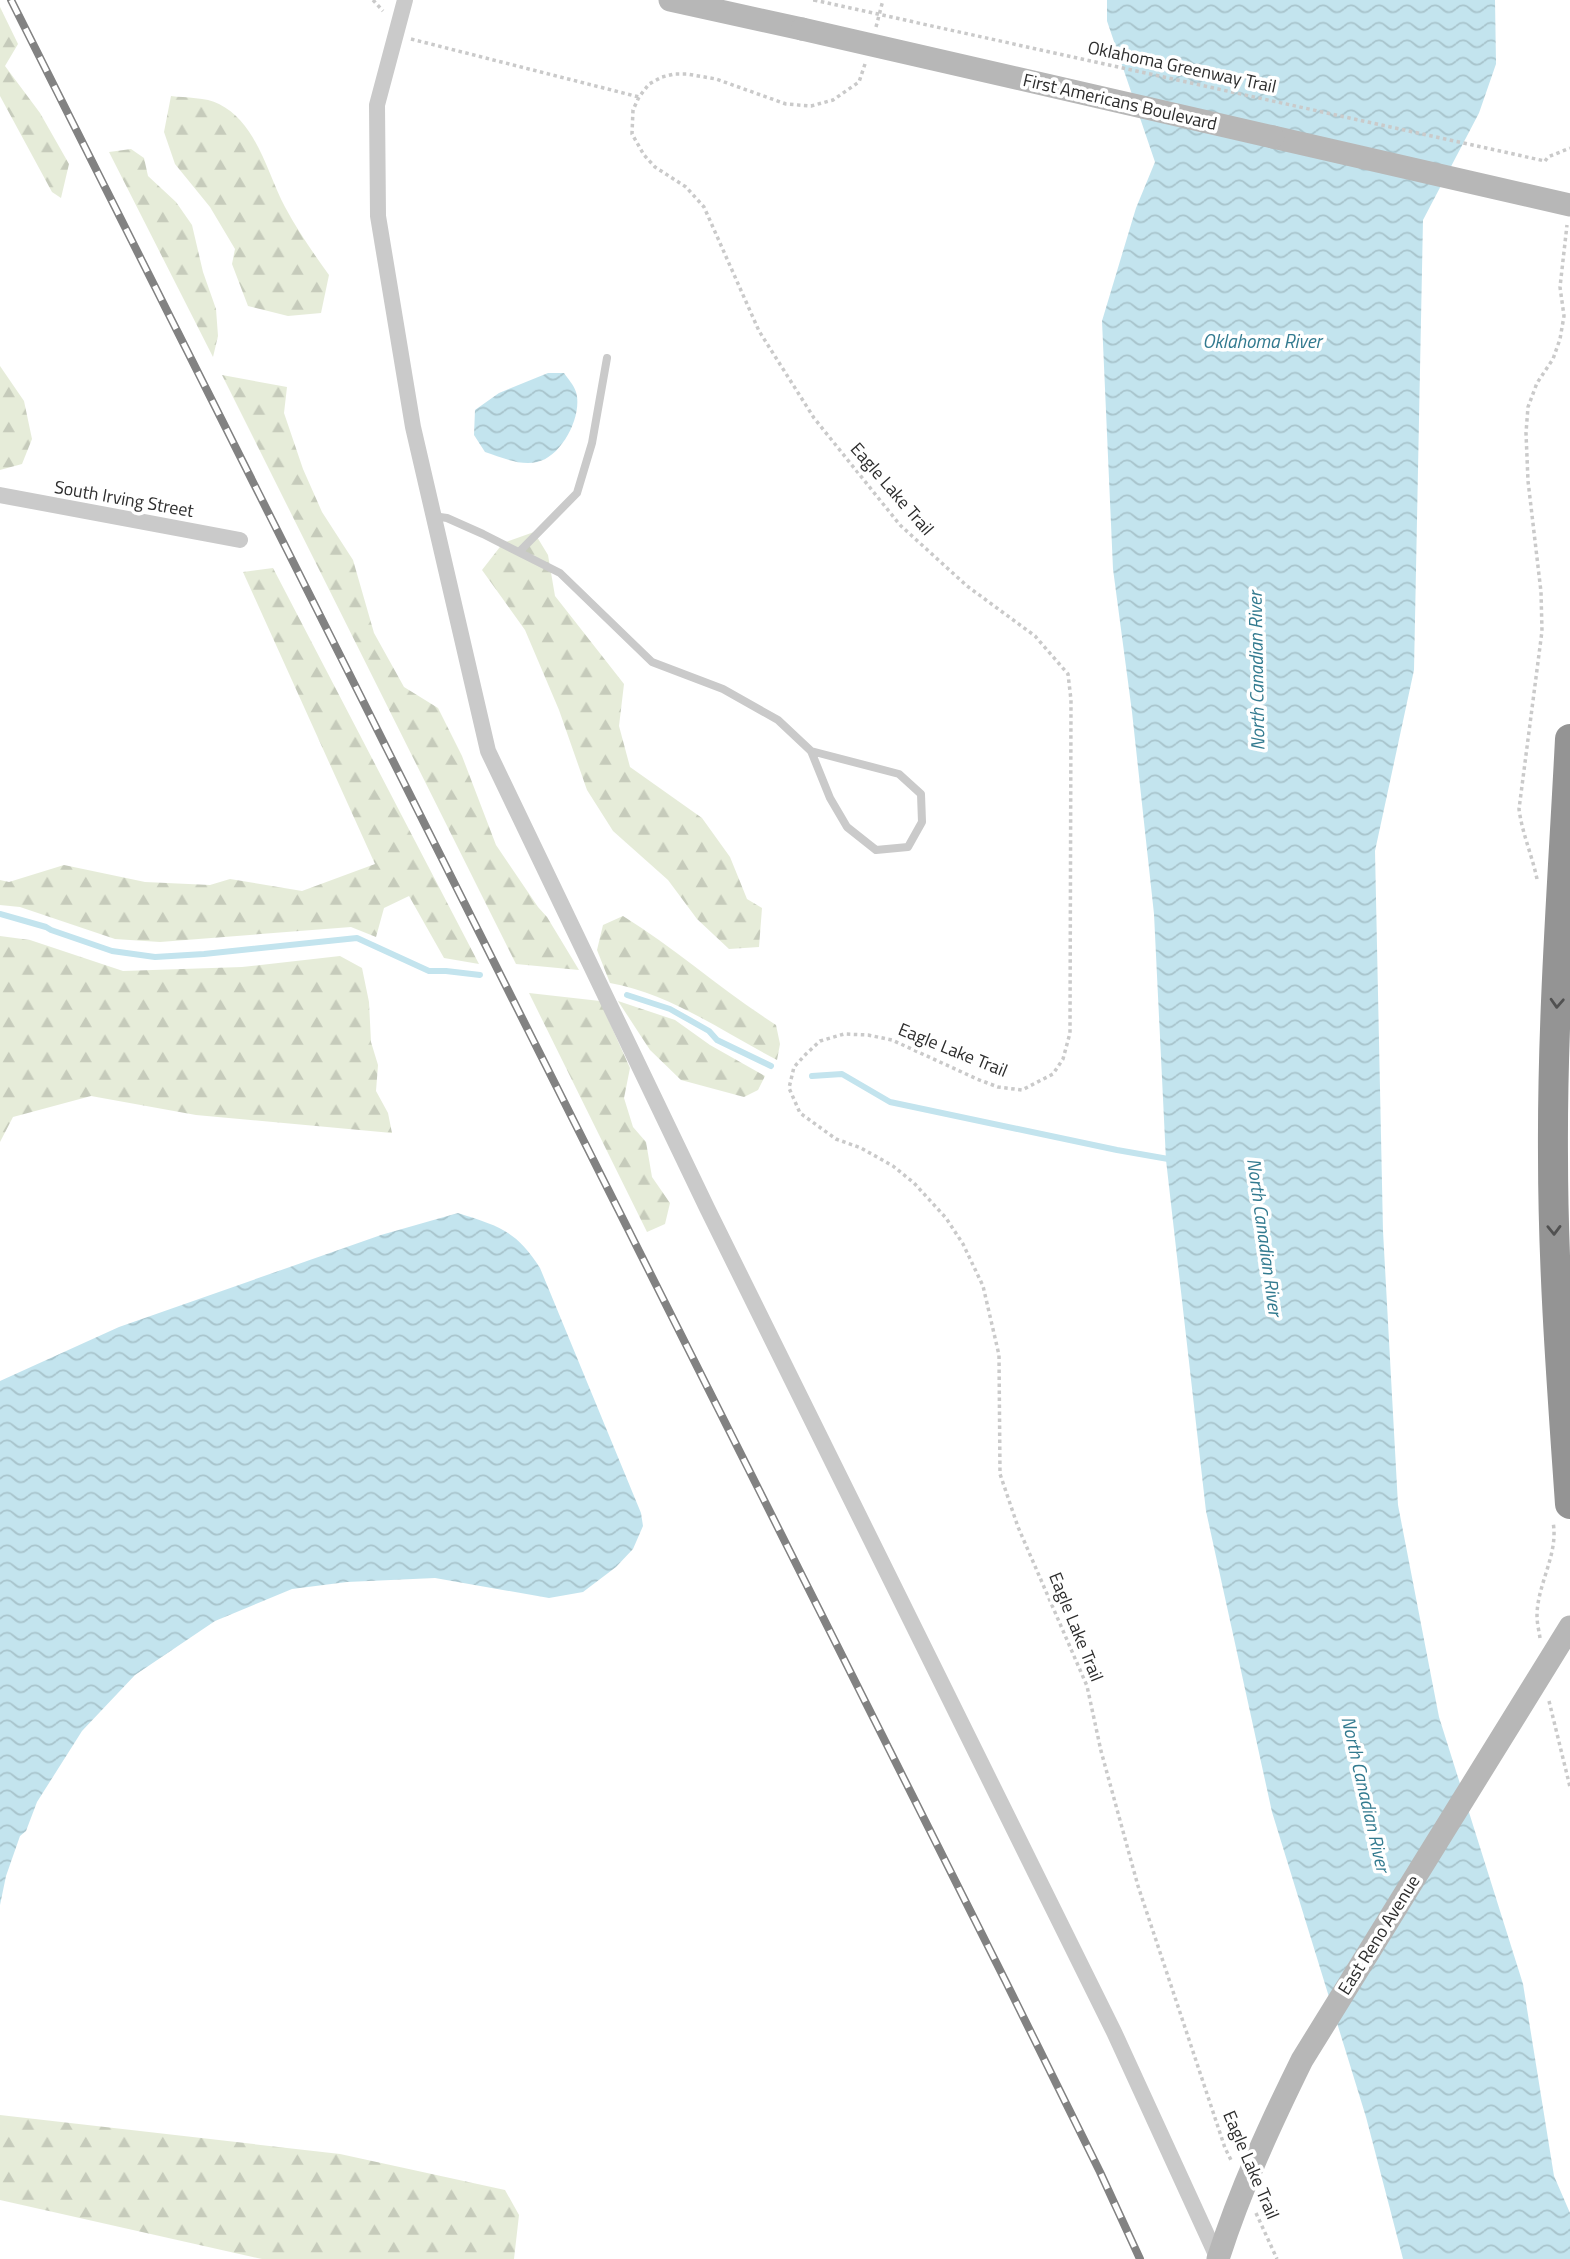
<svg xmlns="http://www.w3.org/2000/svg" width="1570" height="2259" font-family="'Titillium Web',sans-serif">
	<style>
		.forest { fill: url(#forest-firs) }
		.water { fill: url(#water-waves) }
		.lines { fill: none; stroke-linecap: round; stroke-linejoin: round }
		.stream { stroke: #c3e4ee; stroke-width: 6 }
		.path { stroke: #cacaca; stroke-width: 3.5; stroke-dasharray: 3.5 3.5; stroke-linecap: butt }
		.lane { stroke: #cacaca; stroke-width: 8 }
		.street { stroke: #cacaca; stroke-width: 16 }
		.secondary { stroke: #b7b7b7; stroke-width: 23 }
		.highway { stroke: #949494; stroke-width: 30 }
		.rail-casing { stroke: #828282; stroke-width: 8 }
		.rail { stroke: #fff; stroke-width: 5; stroke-dasharray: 16; stroke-linecap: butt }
		.path-bridge { stroke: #cacaca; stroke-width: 3.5; stroke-dasharray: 3.5 3.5; stroke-linecap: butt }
		.secondary-bridge { stroke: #b7b7b7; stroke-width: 23 }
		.oneway { stroke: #515151 }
		.labels { text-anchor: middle; stroke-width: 7; stroke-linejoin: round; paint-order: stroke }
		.street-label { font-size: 18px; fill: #2d2d2d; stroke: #fff }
		.water-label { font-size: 19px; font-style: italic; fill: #327a8f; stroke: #fff }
	</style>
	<defs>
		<pattern id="forest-firs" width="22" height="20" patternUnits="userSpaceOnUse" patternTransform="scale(1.75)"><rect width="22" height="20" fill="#e6ecd9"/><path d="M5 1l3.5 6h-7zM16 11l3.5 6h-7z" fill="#c6cbbb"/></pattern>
		<pattern id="water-waves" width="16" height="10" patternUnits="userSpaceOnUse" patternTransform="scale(1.75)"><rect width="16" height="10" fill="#c3e4ee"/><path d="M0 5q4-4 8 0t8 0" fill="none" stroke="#a8c4cc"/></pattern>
	</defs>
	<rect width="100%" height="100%" fill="#fff"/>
	<path class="forest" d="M 0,7 L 18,44 L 5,66 L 40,113 L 69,164 L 61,198 L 52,192 L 0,96 Z
		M 171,96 C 186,98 206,97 219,104 C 257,123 267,173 285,207 C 298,231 313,253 329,275 L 321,313 L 288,316 L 248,306 L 232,264 L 235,249 L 210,207 L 175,164 L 164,132 Z
		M 131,149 L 144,158 L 148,176 L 176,202 L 192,225 L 203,272 L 216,309 L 218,336 L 213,357 L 109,152 Z
		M 0,366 L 24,401 L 32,439 L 22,464 L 0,470 Z
		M 222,375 L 287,387 L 284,413 L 303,469 L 322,512 L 353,560 L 374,633 L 404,687 L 438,708 L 462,756 L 496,845 L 538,907 L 547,917 L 579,970 L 516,964 Z
		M 534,532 L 548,555 L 555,596 L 624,684 L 619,726 L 630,767 L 702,818 L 730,857 L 747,899 L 762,908 L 759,947 L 729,949 L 697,919 L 668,880 L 613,831 L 587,790 L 559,710 L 525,630 L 482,570 L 503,543 Z
		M 273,568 L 479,964 L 444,958 L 409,896 L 384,908 L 376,937 L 351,927 L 160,942 L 115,939 L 20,907 L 0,905 L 0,880 L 9,882 L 64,865 L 145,882 L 210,885 L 230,879 L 302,891 L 375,864 L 243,572 Z
		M 623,916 C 676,949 723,991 776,1025 L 780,1044 L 777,1060 C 723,1032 671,994 610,983 L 597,950 L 603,925 Z
		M 0,936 L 30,940 L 123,971 L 242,967 L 340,956 L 362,968 L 369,1002 L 371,1042 L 378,1065 L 376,1091 L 388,1113 L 392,1133 L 196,1115 L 91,1096 L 13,1117 L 0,1142 Z
		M 529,993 L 600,1001 L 630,1068 L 624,1098 L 633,1127 L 646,1142 L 652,1177 L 670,1203 L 665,1224 L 647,1232 Z
		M 618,1001 L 675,1020 L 710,1045 L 765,1076 L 758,1090 L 744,1097 L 681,1080 L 650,1050 Z
		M 0,2115 L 340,2154 L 505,2190 L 519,2215 L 514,2259 L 262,2259 L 0,2200 Z"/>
	<path class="water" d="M 1107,0 L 1495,0 L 1496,64 L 1479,113 L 1423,220 L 1414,670 L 1375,851 L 1383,1231 L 1398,1505 L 1439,1717 L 1523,1984 L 1554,2176 L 1570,2213 L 1570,2259 L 1403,2259 L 1366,2117 L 1272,1812 L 1206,1511 L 1166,1160 L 1154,914 L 1132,712 L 1113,569 L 1102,321 L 1136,208 L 1155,162 L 1107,21 Z
		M 548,373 L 564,373 C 568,379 574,385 576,392 C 583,415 562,457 537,462 C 520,466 501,457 485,452 L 474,435 L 475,410 L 499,393 Z
		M 458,1213 C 498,1226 516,1230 540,1268 L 641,1513 L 643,1526 L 633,1549 L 616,1567 L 583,1592 L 549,1598 L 435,1578 L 347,1582 L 292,1589 L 215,1621 L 135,1675 L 82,1731 L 37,1802 L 26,1831 L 20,1836 L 6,1876 L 0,1905 L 0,1381 L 119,1327 L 381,1235 Z"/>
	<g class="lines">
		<path class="stream" d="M 0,914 L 46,927 L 51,930 L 112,951 L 155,957 L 204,954 L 357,938 L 429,971 L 446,971 L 480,975
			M 627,995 L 670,1009 L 709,1031 L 717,1040 L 771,1066
			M 812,1076 L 842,1074 L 890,1102 L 1117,1150 L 1174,1160"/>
		<path class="path" d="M 373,0 L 383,11
			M 813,0 L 814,0
			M 876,27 L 883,0
			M 411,39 L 639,97
			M 865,64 L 859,82 L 833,100 L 811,106 L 786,104 L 716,79 L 687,74 L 674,74 L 662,77 L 649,84 L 639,97 L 633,110 L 632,134 L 644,155 L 655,167 L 686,187 L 704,207 L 759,331 L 814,418 L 900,525 L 967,586 L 1035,636 L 1068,674 L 1071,700 L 1070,1033 L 1063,1059 L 1053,1074 L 1022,1090 L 998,1087 L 977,1079 L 892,1040 L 868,1035 L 844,1034 L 820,1041 L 806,1054 L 794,1067 L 789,1088 L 800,1113 L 836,1139 L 861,1148 L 893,1166 L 914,1183 L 946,1218 L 963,1244 L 983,1286 L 999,1355 L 1000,1474 L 1018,1527 L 1087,1686 L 1101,1751 L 1138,1886 L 1225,2148 L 1232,2162
			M 1545,161 L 1548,157 L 1570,148
			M 1537,879 C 1532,855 1522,833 1519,809 L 1542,631 L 1541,592 L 1528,481 L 1526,433 L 1528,407 L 1537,383 L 1553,359 L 1560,339 L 1564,316 L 1560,287 L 1567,225
			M 1540,1638 C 1539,1631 1537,1623 1537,1616 C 1537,1584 1559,1554 1553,1522
			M 1549,1701 L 1570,1787
			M 1256,2213 L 1277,2259"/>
		<path class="lane" d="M 433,516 L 447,518 L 483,534 L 560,573 L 652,662 L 723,689 L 778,720 L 811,751 L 830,798 L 847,827 L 876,850 L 908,847 L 922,822 L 921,794 L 899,774 L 811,751
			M 519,552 L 577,493 L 592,443 L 607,358"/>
		<path class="street" d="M 405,0 L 377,105 L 378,216 L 413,427 L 488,751 L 707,1208 L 1114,2032 L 1218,2259
			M 0,495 L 240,540"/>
		<path class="secondary" d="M 670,0 L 802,29
			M 1273,137 L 1570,205"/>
		<path class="highway" d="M 1570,739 C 1563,877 1552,1017 1553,1156 C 1553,1272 1562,1388 1570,1504"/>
		<defs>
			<path id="rail" d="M 11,0 L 1005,1980 L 1100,2172 L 1140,2259"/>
		</defs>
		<use href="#rail" class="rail-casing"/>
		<use href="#rail" class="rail"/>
		<path class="path-bridge" d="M 814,0 L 1545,161"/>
		<path class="secondary-bridge" d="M 802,29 L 1273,137
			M 1218,2259 C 1240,2190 1270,2125 1302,2060 L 1570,1627"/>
	</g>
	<defs><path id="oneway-chevron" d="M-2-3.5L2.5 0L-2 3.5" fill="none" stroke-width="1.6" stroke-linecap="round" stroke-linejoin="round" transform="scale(1.75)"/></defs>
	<g class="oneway">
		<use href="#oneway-chevron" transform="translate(1557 1003) rotate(93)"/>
		<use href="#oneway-chevron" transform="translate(1554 1230) rotate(89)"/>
	</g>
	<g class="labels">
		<g class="street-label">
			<text transform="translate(1182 67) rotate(12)" y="6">Oklahoma Greenway Trail</text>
			<text transform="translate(1120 102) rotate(13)" y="6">First Americans Boulevard</text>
			<text transform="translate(892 489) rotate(49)" y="6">Eagle Lake Trail</text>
			<text transform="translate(124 499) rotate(10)" y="6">South Irving Street</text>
			<text transform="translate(953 1050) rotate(22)" y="6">Eagle Lake Trail</text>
			<text transform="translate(1076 1627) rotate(68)" y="6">Eagle Lake Trail</text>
			<text transform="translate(1379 1935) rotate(-58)" y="6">East Reno Avenue</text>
			<text transform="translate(1251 2165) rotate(67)" y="6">Eagle Lake Trail</text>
		</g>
		<g class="water-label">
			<text x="1262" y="348">Oklahoma River</text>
			<text transform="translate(1256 671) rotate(-91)" y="7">North Canadian River</text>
			<text transform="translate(1265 1237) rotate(82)" y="7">North Canadian River</text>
			<text transform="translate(1366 1794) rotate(77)" y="7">North Canadian River</text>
		</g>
	</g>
</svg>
